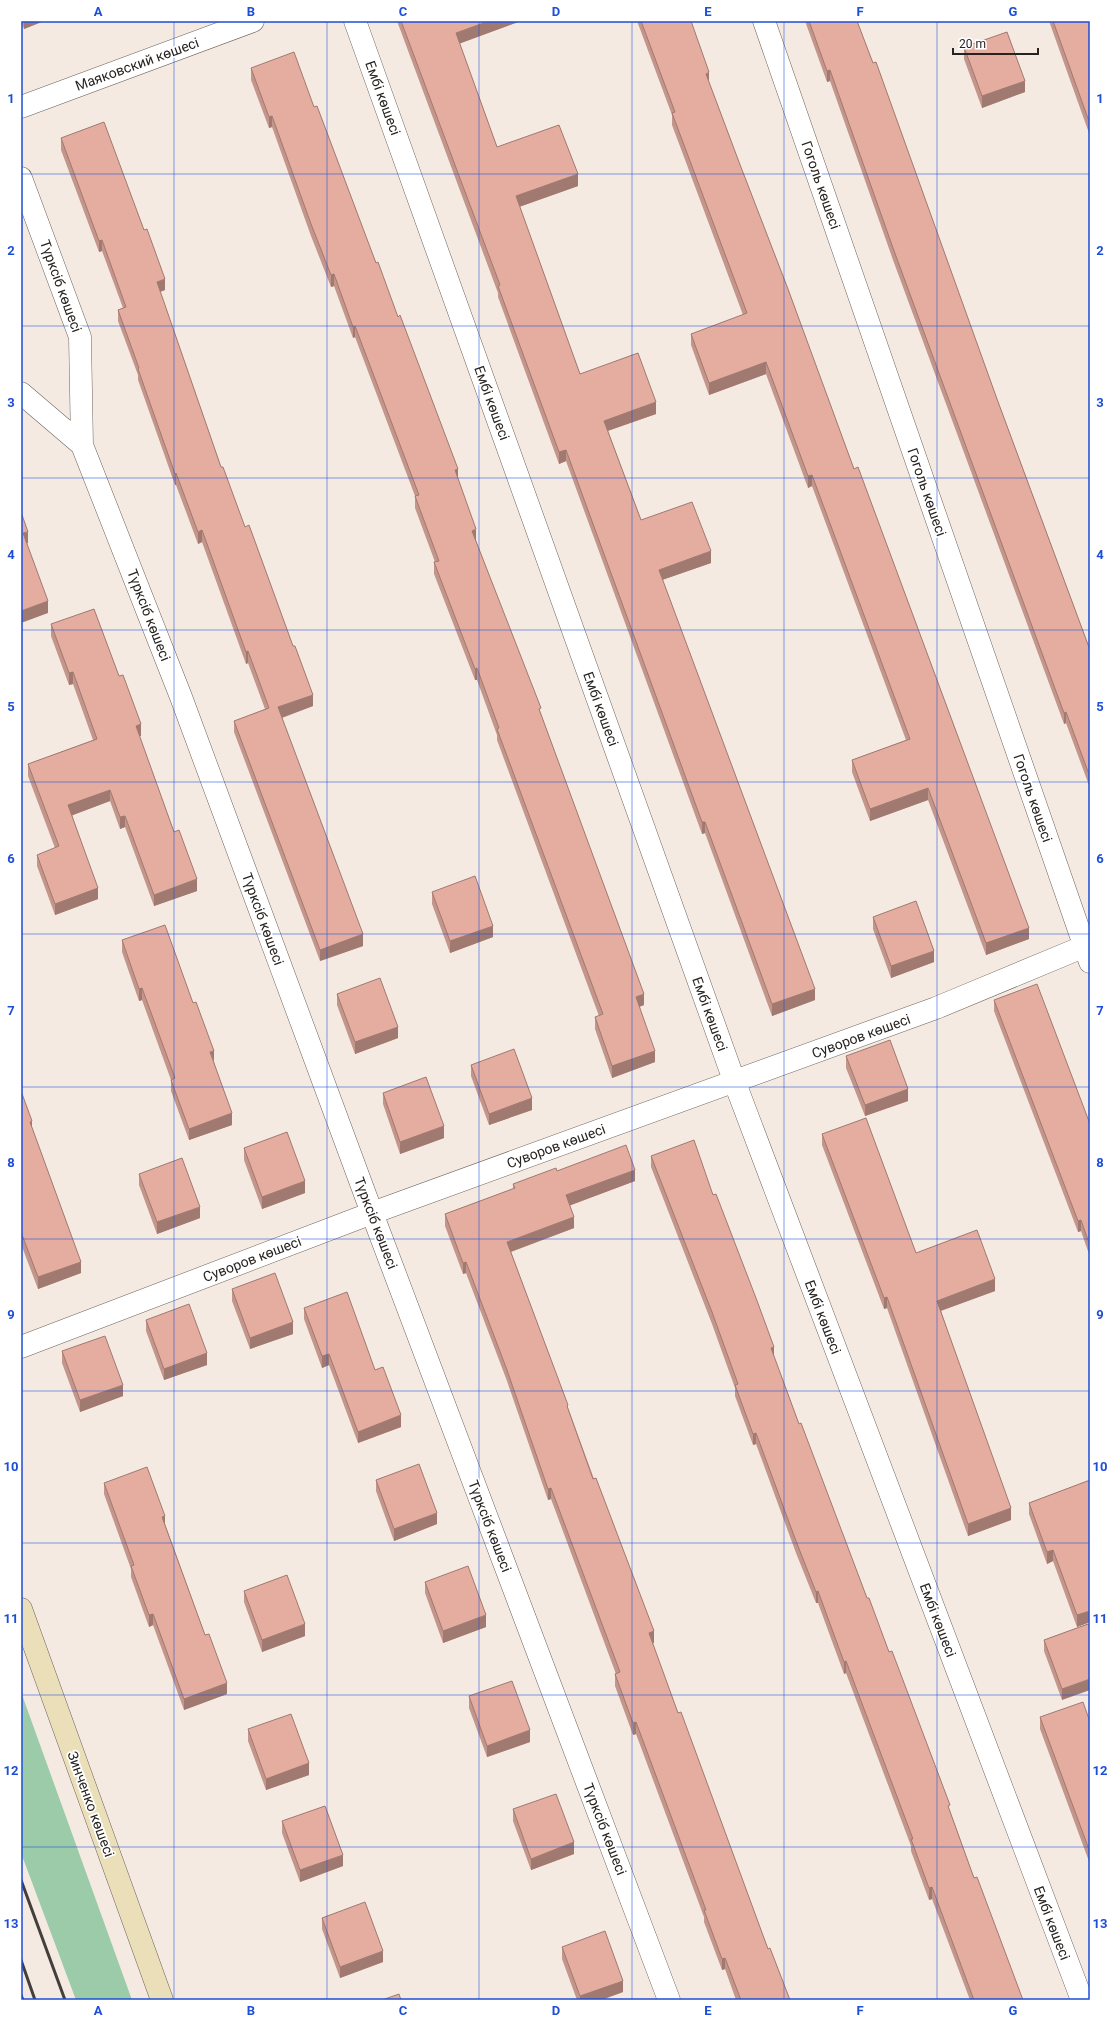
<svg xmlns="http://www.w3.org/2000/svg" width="1111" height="2021" font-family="Roboto,sans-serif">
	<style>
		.forest { fill: #9ccba9 }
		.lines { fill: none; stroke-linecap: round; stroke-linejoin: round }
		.street-casing { stroke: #6e645d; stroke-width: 23 }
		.secondary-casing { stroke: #6e645d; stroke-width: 23 }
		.street { stroke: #fff; stroke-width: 22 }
		.secondary { stroke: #ebdfba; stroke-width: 22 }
		.rail { stroke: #443f3c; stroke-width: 3 }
		.wall { fill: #c4958a }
		.shaded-wall { fill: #a07970 }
		.building { fill: #e4ada0; stroke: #a07970 }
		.grid { fill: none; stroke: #1d4ed8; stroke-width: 1; stroke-opacity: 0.55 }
		.labels { text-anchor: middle; stroke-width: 3.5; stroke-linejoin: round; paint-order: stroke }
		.street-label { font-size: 14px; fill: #272320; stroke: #fff }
		.neatline { fill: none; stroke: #1d4ed8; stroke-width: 1.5 }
		.grid-label { font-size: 13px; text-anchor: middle; font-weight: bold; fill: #1d4ed8 }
	</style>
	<rect width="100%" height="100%" fill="#f5eae2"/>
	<path class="forest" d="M 21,1692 L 132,2000 L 76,2000 L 21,1853 Z"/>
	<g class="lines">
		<defs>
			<path id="street" d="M 355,21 L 735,1083 L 1082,2000
				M 764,21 L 1090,962
				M 21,107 L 253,21
				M 21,178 L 80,337 L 82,445 L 181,697 L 372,1213 L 669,2000
				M 21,393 L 82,445
				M 21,1347 L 372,1213 L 936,1008 L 1090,944"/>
			<path id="secondary" d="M 21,1609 L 162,2000"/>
		</defs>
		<use href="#street" class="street-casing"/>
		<use href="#secondary" class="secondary-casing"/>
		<use href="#street" class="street"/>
		<use href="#secondary" class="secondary"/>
		<path class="rail" d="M 21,1880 L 65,2000
			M 21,1960 L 35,2000
			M 21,1995 L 23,2000"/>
	</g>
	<path class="wall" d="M 21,21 L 44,21 L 24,29 Z
		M 397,21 L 521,21 L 459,43 L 497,147 L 578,186 L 519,207 L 580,374 L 656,414 L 608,431 L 641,520 L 711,563 L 662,580 L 815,1000 L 772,1016 L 705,833 L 702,834 L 566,461 L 559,464 L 498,297 L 498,293 Z
		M 637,21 L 691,21 L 709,83 L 854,469 L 1029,939 L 986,955 L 928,800 L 870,821 L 852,772 L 852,760 L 906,740 L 812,486 L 808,488 L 766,374 L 709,395 L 691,345 L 691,334 L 743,315 L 672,125 L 672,115 Z
		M 805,21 L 857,21 L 1090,650 L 1090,788 L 1066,723 L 1064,724 L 893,260 L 830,81 L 827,82 Z
		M 1049,21 L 1090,21 L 1090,136 Z
		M 964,47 L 1025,92 L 982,108 L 964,59 Z
		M 251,68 L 314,107 L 376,263 L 458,480 L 476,541 L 541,714 L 644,1005 L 639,1007 L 655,1062 L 612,1078 L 595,1029 L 595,1017 L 599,1016 L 497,740 L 497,735 L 477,680 L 475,680 L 434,574 L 434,562 L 435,562 L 415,508 L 415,496 L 355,337 L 353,338 L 334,286 L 331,287 L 311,236 L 272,127 L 269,128 L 251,80 Z
		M 61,138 L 165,290 L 160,292 L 221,467 L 313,706 L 282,718 L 363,946 L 320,961 L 234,732 L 234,721 L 265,709 L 248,663 L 246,664 L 202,542 L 198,544 L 176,485 L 175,485 L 138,380 L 138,375 L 118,321 L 118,310 L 123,308 L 102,251 L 99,252 L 61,150 Z
		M 51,624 L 141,736 L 139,736 L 174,832 L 197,891 L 154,906 L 125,827 L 120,829 L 110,801 L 72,815 L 98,899 L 55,915 L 37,866 L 37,855 L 55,848 L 28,776 L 28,764 L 93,740 L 73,684 L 69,685 L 51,636 Z
		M 432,892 L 493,937 L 450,953 L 432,904 Z
		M 873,917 L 934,962 L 891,978 L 873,929 Z
		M 122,940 L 214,1062 L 232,1125 L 189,1140 L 171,1091 L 171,1080 L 142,1000 L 139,1001 L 122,952 Z
		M 337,994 L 398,1038 L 355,1054 L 337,1005 Z
		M 994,1000 L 1090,1124 L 1090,1257 L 1081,1231 L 1078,1232 L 994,1011 Z
		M 846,1056 L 908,1101 L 865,1116 L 846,1068 Z
		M 471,1065 L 532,1110 L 489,1125 L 471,1076 Z
		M 21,1091 L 32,1128 L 81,1273 L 38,1289 L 21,1244 Z
		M 383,1093 L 444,1138 L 400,1154 L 383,1104 Z
		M 822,1134 L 916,1253 L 995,1291 L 941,1311 L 1011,1520 L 968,1536 L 887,1308 L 884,1309 L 822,1145 Z
		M 244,1148 L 305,1193 L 262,1209 L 244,1160 Z
		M 651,1156 L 713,1195 L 799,1424 L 867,1598 L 889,1652 L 950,1811 L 974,1878 L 1023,2000 L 970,2000 L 932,1899 L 929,1900 L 911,1851 L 911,1846 L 846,1673 L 844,1674 L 818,1603 L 816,1603 L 796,1553 L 756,1444 L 753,1445 L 735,1396 L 735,1388 L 712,1324 L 651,1167 Z
		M 557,1171 L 635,1181 L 570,1205 L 574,1228 L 511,1252 L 654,1643 L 652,1643 L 678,1713 L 768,1949 L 790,2000 L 736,2000 L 725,1969 L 722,1970 L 704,1922 L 704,1917 L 636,1734 L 633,1735 L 615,1686 L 615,1674 L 616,1674 L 551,1499 L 548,1500 L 507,1381 L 466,1273 L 463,1274 L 445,1226 L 445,1214 L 513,1189 L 513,1184 Z
		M 139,1174 L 200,1218 L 157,1234 L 139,1185 Z
		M 232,1289 L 293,1334 L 250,1349 L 232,1301 Z
		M 304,1308 L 375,1370 L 401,1427 L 358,1443 L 329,1365 L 322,1368 L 304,1319 Z
		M 146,1320 L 207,1365 L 164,1380 L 146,1331 Z
		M 62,1351 L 123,1396 L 80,1412 L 62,1363 Z
		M 376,1480 L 437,1524 L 394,1541 L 376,1491 Z
		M 1090,1480 L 1090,1622 L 1077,1627 L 1053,1561 L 1047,1564 L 1029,1514 L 1029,1503 Z
		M 104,1483 L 165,1524 L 205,1635 L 227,1694 L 184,1710 L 153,1625 L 149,1627 L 131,1577 L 131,1569 L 104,1494 Z
		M 425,1582 L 486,1627 L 443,1643 L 425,1593 Z
		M 244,1591 L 305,1636 L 262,1652 L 244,1602 Z
		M 1088,1624 L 1062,1700 L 1044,1651 L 1044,1640 Z
		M 469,1696 L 530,1742 L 487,1757 L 469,1708 Z
		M 1040,1717 L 1090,1722 L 1090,1864 L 1040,1729 Z
		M 248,1729 L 309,1775 L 266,1790 L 248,1741 Z
		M 513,1809 L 574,1854 L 531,1870 L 513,1821 Z
		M 282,1821 L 343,1866 L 300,1882 L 282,1833 Z
		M 322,1918 L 383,1962 L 340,1978 L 322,1929 Z
		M 562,1947 L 623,1992 L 601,2000 L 577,2000 L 562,1959 Z"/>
	<path class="shaded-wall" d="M 24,21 L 44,21 L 24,29 Z
		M 489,21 L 521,21 L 456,45 L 456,33 Z
		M 830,70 L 830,81 L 827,82 L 827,71 Z
		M 709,72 L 709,84 L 706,74 Z
		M 1025,81 L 1025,92 L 982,108 L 982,96 Z
		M 272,116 L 272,127 L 269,128 L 269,117 Z
		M 578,174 L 578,186 L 516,208 L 516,196 Z
		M 102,240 L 102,251 L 99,252 L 99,241 Z
		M 334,274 L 334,286 L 331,287 L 331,275 Z
		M 165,279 L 165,290 L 157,293 L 157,282 Z
		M 355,326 L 355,337 L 353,338 L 353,327 Z
		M 766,362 L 766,374 L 709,395 L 709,383 Z
		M 656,402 L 656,414 L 604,432 L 604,421 Z
		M 566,450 L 566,461 L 559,464 L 559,452 Z
		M 458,469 L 458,481 L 455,470 Z
		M 176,473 L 176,485 L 175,485 L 175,474 Z
		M 812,475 L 812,486 L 808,488 L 808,476 Z
		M 476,529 L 476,541 L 472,542 L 472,531 Z
		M 202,530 L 202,542 L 198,544 L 198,532 Z
		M 28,532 L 28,543 L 23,545 L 23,533 Z
		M 711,551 L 711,563 L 659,581 L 659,570 Z
		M 48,601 L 48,613 L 21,623 L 21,611 Z
		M 248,651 L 248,663 L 246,664 L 246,652 Z
		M 477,668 L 477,680 L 475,680 L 475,669 Z
		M 73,672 L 73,684 L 69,685 L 69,673 Z
		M 313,695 L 313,706 L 278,719 L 278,707 Z
		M 1066,712 L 1066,723 L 1064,724 L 1064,713 Z
		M 141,724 L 141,736 L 136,737 L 136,726 Z
		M 928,788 L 928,800 L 870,821 L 870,809 Z
		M 110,790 L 110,801 L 68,817 L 68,805 Z
		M 125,816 L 125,827 L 120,829 L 120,817 Z
		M 702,822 L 705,822 L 705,833 L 702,834 Z
		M 197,879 L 197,891 L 154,906 L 154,895 Z
		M 98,888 L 98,899 L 55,915 L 55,904 Z
		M 493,926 L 493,937 L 450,953 L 450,941 Z
		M 1029,928 L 1029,939 L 986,955 L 986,943 Z
		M 363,934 L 363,946 L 320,961 L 320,950 Z
		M 934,951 L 934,962 L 891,978 L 891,966 Z
		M 142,988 L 142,1000 L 139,1001 L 139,989 Z
		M 815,989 L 815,1000 L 772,1016 L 772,1004 Z
		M 644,994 L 644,1005 L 636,1008 L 636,997 Z
		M 398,1027 L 398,1038 L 355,1054 L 355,1042 Z
		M 214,1051 L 214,1062 L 210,1052 Z
		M 655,1051 L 655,1062 L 612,1078 L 612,1066 Z
		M 908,1089 L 908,1101 L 865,1116 L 865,1105 Z
		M 532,1098 L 532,1110 L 489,1125 L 489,1114 Z
		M 232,1113 L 232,1125 L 189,1140 L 189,1129 Z
		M 32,1121 L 32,1132 L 30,1122 Z
		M 444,1126 L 444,1138 L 400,1154 L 400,1142 Z
		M 635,1170 L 635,1181 L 566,1207 L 566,1195 Z
		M 305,1181 L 305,1193 L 262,1209 L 262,1197 Z
		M 200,1207 L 200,1218 L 157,1234 L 157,1222 Z
		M 574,1217 L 574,1228 L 507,1253 L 507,1242 Z
		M 1081,1220 L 1081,1231 L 1078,1232 L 1078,1221 Z
		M 81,1262 L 81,1273 L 38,1289 L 38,1277 Z
		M 466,1262 L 466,1273 L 463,1274 L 463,1263 Z
		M 995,1279 L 995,1291 L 937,1312 L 937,1301 Z
		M 887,1297 L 887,1308 L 884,1309 L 884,1298 Z
		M 293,1322 L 293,1334 L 250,1349 L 250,1338 Z
		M 774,1347 L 774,1359 L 771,1348 Z
		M 207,1353 L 207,1365 L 164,1380 L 164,1369 Z
		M 329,1354 L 329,1365 L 322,1368 L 322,1356 Z
		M 123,1385 L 123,1396 L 80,1412 L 80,1400 Z
		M 401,1415 L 401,1427 L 358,1443 L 358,1432 Z
		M 756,1433 L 756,1444 L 753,1445 L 753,1434 Z
		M 551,1488 L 551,1499 L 548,1500 L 548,1489 Z
		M 1011,1508 L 1011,1520 L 968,1536 L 968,1524 Z
		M 437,1513 L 437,1524 L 394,1541 L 394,1529 Z
		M 165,1516 L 165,1527 L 162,1517 Z
		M 1053,1550 L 1053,1561 L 1047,1564 L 1047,1552 Z
		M 818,1591 L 818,1603 L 816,1603 L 816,1592 Z
		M 1090,1611 L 1090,1622 L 1077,1627 L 1077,1615 Z
		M 153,1614 L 153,1625 L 149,1627 L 149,1615 Z
		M 486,1615 L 486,1627 L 443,1643 L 443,1631 Z
		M 305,1624 L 305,1636 L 262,1652 L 262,1640 Z
		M 654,1631 L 654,1643 L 649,1644 L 649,1633 Z
		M 846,1661 L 846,1673 L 844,1674 L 844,1662 Z
		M 1090,1679 L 1090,1690 L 1062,1700 L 1062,1689 Z
		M 227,1683 L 227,1694 L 184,1710 L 184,1699 Z
		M 636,1722 L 636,1734 L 633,1735 L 633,1723 Z
		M 530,1730 L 530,1742 L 487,1757 L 487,1746 Z
		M 309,1763 L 309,1775 L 266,1790 L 266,1779 Z
		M 574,1842 L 574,1854 L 531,1870 L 531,1859 Z
		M 343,1855 L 343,1866 L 300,1882 L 300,1870 Z
		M 932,1887 L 932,1899 L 929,1900 L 929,1888 Z
		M 383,1951 L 383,1962 L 340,1978 L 340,1967 Z
		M 725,1958 L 725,1969 L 722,1970 L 722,1959 Z
		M 623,1981 L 623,1992 L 601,2000 L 580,2000 L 580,1996 Z"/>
	<path class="building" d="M 401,21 L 489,21 L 456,33 L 497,147 L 559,125 L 578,174 L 516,196 L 580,374 L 638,353 L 656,402 L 604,421 L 641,520 L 692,502 L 711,551 L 659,570 L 815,989 L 772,1004 L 705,822 L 702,822 L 566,450 L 559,452 L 498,286 L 500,285 Z
		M 641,21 L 691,21 L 709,72 L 706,74 L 739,162 L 788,289 L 854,469 L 858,467 L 1029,928 L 986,943 L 928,788 L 870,809 L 852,760 L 910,739 L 812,475 L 808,476 L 766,362 L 709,383 L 691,334 L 747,313 L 672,113 L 675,112 Z
		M 809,21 L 857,21 L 873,63 L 876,62 L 997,399 L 1090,650 L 1090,777 L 1066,712 L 1064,713 L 893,248 L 830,70 L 827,71 Z
		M 1053,21 L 1090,21 L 1090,124 Z
		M 1007,32 L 1025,81 L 982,96 L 964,47 Z
		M 294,52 L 314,107 L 317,106 L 376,263 L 378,262 L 398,317 L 400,315 L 458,469 L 455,470 L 476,529 L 472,531 L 541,708 L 539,709 L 644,994 L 636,997 L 655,1051 L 612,1066 L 595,1017 L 603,1014 L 497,729 L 499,728 L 477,668 L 475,669 L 434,562 L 439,561 L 415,496 L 419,495 L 355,326 L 353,327 L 334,274 L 331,275 L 311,224 L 272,116 L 269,117 L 251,68 Z
		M 104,122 L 144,230 L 147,229 L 165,279 L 157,282 L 221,467 L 223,467 L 245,527 L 249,525 L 293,646 L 295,646 L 313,695 L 278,707 L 363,934 L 320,950 L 234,721 L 269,708 L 248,651 L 246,652 L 202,530 L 198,532 L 176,473 L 175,474 L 138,369 L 139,368 L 118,310 L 126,307 L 102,240 L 99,241 L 61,138 Z
		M 21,512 L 28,532 L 23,533 L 48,601 L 21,611 Z
		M 94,609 L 119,676 L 123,675 L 141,724 L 136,726 L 174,832 L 179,830 L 197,879 L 154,895 L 125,816 L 120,817 L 110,790 L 68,805 L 98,888 L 55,904 L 37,855 L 59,846 L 28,764 L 97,739 L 73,672 L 69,673 L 51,624 Z
		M 475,876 L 493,926 L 450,941 L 432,892 Z
		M 916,901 L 934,951 L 891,966 L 873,917 Z
		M 165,925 L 193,1003 L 196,1002 L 214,1051 L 210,1052 L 232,1113 L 189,1129 L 171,1080 L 175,1078 L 142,988 L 139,989 L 122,940 Z
		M 380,978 L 398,1027 L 355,1042 L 337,994 Z
		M 1037,984 L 1090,1124 L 1090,1246 L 1081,1220 L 1078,1221 L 994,1000 Z
		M 890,1040 L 908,1089 L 865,1105 L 846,1056 Z
		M 514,1049 L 532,1098 L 489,1114 L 471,1065 Z
		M 426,1077 L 444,1126 L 400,1142 L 383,1093 Z
		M 21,1091 L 32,1121 L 30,1122 L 81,1262 L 38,1277 L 21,1232 Z
		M 866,1118 L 916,1253 L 977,1230 L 995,1279 L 937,1301 L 1011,1508 L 968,1524 L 887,1297 L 884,1298 L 822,1134 Z
		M 287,1132 L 305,1181 L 262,1197 L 244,1148 Z
		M 694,1140 L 713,1195 L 716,1194 L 756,1298 L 774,1347 L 771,1348 L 799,1424 L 801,1423 L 867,1598 L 869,1598 L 889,1652 L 892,1651 L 950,1805 L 948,1806 L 974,1878 L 977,1877 L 1023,2000 L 974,2000 L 932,1887 L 929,1888 L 911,1839 L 913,1839 L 846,1661 L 844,1662 L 818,1591 L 816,1592 L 796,1541 L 756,1433 L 753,1434 L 735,1385 L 738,1384 L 712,1312 L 651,1156 Z
		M 626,1145 L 635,1170 L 566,1195 L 574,1217 L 507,1242 L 568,1405 L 567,1406 L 593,1479 L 596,1478 L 654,1631 L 649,1633 L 678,1713 L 681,1712 L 768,1949 L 770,1948 L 790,2000 L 741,2000 L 725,1958 L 722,1959 L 704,1910 L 706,1910 L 636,1722 L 633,1723 L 615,1674 L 620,1672 L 551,1488 L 548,1489 L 507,1370 L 466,1262 L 463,1263 L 445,1214 L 515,1188 L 513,1184 L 556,1168 L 557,1171 Z
		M 182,1158 L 200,1207 L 157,1222 L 139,1174 Z
		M 275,1273 L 293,1322 L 250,1338 L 232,1289 Z
		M 347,1292 L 375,1370 L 383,1367 L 401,1415 L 358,1432 L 329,1354 L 322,1356 L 304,1308 Z
		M 189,1304 L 207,1353 L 164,1369 L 146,1320 Z
		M 105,1336 L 123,1385 L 80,1400 L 62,1351 Z
		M 419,1464 L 437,1513 L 394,1529 L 376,1480 Z
		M 147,1467 L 165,1516 L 162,1517 L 205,1635 L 209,1634 L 227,1683 L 184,1699 L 153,1614 L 149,1615 L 131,1566 L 134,1565 L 104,1483 Z
		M 1090,1480 L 1090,1611 L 1077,1615 L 1053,1550 L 1047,1552 L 1029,1503 Z
		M 468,1566 L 486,1615 L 443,1631 L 425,1582 Z
		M 287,1575 L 305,1624 L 262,1640 L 244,1591 Z
		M 1088,1624 L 1090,1631 L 1090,1679 L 1062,1689 L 1044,1640 Z
		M 512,1681 L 530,1730 L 487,1746 L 469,1696 Z
		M 1083,1702 L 1090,1722 L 1090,1852 L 1040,1717 Z
		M 291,1714 L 309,1763 L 266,1779 L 248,1729 Z
		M 556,1794 L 574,1842 L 531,1859 L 513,1809 Z
		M 325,1806 L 343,1855 L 300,1870 L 282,1821 Z
		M 365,1902 L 383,1951 L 340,1967 L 322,1918 Z
		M 605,1931 L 623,1981 L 580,1996 L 562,1947 Z
		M 399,1994 L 401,2000 L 382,2000 Z"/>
	<path class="grid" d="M 174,21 L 174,2000M 327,21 L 327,2000M 479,21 L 479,2000M 632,21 L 632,2000M 784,21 L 784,2000M 937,21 L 937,2000M 21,174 L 1090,174M 21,326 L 1090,326M 21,478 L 1090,478M 21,630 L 1090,630M 21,782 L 1090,782M 21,934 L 1090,934M 21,1087 L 1090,1087M 21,1239 L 1090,1239M 21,1391 L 1090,1391M 21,1543 L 1090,1543M 21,1695 L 1090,1695M 21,1847 L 1090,1847"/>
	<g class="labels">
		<g class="street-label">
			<text transform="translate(137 64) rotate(-20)" y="5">Маяковский көшесі</text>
			<text transform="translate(383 98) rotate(70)" y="5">Ембі көшесі</text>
			<text transform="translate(821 185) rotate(71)" y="5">Гоголь көшесі</text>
			<text transform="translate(61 286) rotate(70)" y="5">Түрксіб көшесі</text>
			<text transform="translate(492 403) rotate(70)" y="5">Ембі көшесі</text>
			<text transform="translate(927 492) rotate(71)" y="5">Гоголь көшесі</text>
			<text transform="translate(149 615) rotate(69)" y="5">Түрксіб көшесі</text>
			<text transform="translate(601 709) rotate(70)" y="5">Ембі көшесі</text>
			<text transform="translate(1033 798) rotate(71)" y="5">Гоголь көшесі</text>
			<text transform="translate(263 919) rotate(70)" y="5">Түрксіб көшесі</text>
			<text transform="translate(710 1014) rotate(70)" y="5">Ембі көшесі</text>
			<text transform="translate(861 1036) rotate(-20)" y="5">Суворов көшесі</text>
			<text transform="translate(556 1146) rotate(-20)" y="5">Суворов көшесі</text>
			<text transform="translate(376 1223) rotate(69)" y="5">Түрксіб көшесі</text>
			<text transform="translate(252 1259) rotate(-21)" y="5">Суворов көшесі</text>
			<text transform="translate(823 1317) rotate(69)" y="5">Ембі көшесі</text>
			<text transform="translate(490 1526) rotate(69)" y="5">Түрксіб көшесі</text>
			<text transform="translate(938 1620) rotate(69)" y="5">Ембі көшесі</text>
			<text transform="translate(91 1804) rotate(70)" y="5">Зинченко көшесі</text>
			<text transform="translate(605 1829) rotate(69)" y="5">Түрксіб көшесі</text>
			<text transform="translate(1052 1923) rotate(69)" y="5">Ембі көшесі</text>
		</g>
	</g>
	<rect width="1111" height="2021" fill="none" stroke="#ffffff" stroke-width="44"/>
	<path d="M953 48v6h85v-6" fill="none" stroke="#272320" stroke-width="2"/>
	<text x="959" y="48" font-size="12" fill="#272320" stroke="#ffffff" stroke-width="3" paint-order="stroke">20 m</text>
	<rect x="22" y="22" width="1067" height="1977" class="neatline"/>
	<g class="grid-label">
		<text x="98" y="16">A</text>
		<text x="251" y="16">B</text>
		<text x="403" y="16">C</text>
		<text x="556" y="16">D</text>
		<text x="708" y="16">E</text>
		<text x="860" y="16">F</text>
		<text x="1013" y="16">G</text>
		<text x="11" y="103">1</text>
		<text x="1100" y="103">1</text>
		<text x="11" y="255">2</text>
		<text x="1100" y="255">2</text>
		<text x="11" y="407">3</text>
		<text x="1100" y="407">3</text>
		<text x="11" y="559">4</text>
		<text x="1100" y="559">4</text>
		<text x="11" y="711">5</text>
		<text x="1100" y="711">5</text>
		<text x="11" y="863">6</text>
		<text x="1100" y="863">6</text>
		<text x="11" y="1015">7</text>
		<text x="1100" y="1015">7</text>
		<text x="11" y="1167">8</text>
		<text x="1100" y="1167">8</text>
		<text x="11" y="1319">9</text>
		<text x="1100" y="1319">9</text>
		<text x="11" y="1471">10</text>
		<text x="1100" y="1471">10</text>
		<text x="11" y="1623">11</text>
		<text x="1100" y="1623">11</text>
		<text x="11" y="1775">12</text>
		<text x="1100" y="1775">12</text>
		<text x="11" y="1928">13</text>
		<text x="1100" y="1928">13</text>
		<text x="98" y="2015">A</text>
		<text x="251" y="2015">B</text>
		<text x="403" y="2015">C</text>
		<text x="556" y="2015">D</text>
		<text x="708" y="2015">E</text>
		<text x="860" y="2015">F</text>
		<text x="1013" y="2015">G</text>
	</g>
</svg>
